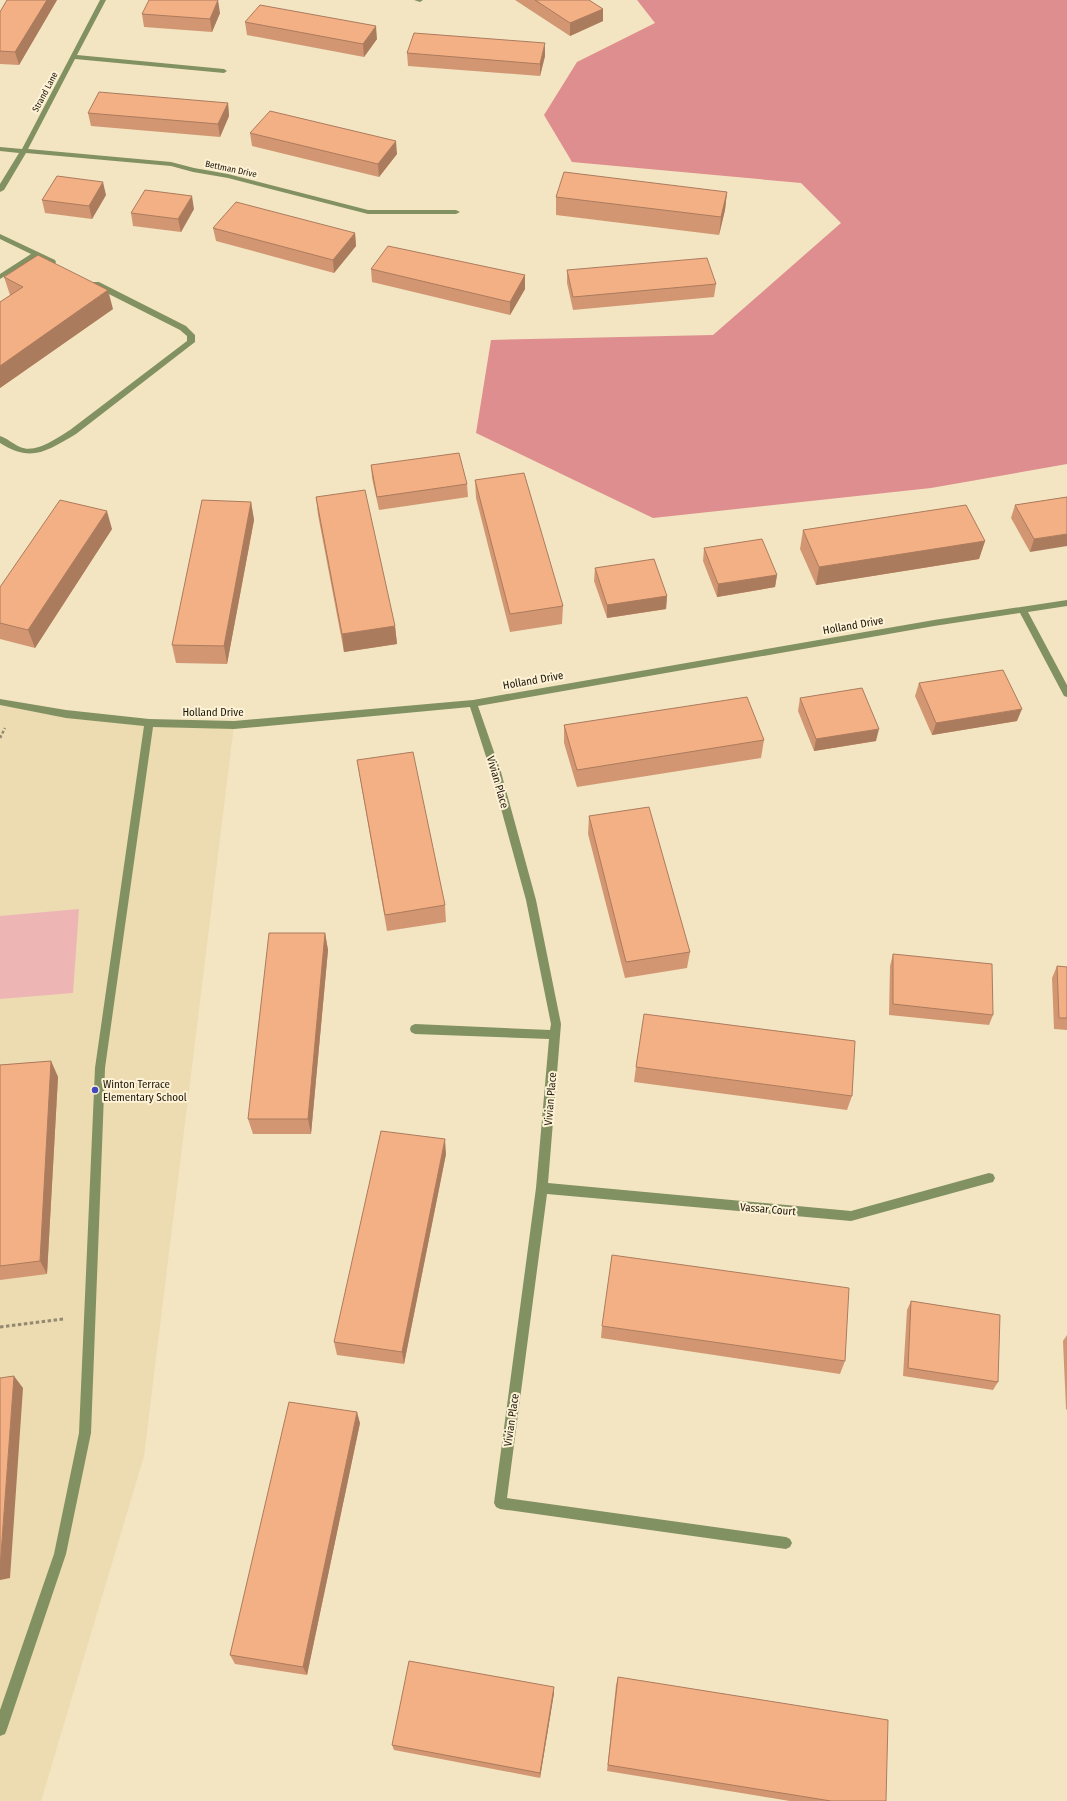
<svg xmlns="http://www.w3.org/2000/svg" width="1067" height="1801" font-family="'Fira Sans Condensed',sans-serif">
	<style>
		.built { fill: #eddbb1 }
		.green { fill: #eeb5b5 }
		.forest { fill: #de8e8f }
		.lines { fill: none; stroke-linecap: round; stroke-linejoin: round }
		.path-far1 { stroke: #948a71; stroke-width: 2.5; stroke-dasharray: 3 2; stroke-linecap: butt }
		.path { stroke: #948a71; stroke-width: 3; stroke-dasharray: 3.5 2.5; stroke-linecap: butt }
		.minor { fill: #819161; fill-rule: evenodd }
		.wall { fill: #d29772 }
		.shaded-wall { fill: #ab7b5d }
		.building { fill: #f4b085; stroke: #ab7b5d }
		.poi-dot { fill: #4148bd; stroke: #fef2d6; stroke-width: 1.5 }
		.labels { text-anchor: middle; stroke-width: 4; stroke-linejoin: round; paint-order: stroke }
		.far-street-label { font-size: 9px; fill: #1d180b; stroke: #fef2d6 }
		.street-label { font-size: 11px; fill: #1d180b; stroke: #fef2d6 }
		.poi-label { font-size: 11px; fill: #1d180b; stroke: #fef2d6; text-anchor: start }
	</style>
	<rect width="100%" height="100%" fill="#f3e5c2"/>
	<path class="built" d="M 0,702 L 66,714 L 234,725 L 144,1456 L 41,1801 L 0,1801 Z"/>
	<path class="green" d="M 79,909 L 73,993 L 0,999 L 0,916 Z"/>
	<path class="forest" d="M 637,0 L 1067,0 L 1067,464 L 931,488 L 653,518 L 476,433 L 491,340 L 713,335 L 841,223 L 801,183 L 572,162 L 544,115 L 577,62 L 655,23 Z"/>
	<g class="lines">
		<path class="path-far1" d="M 0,738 L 5,728"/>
		<path class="path" d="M 0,1327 L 63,1319"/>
		<path class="minor" d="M 100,0 L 106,0 L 77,55 L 224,69 L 227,71 L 224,73 L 75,59 L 28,149 L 171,162 L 194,168 L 228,174 L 368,210 L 456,210 L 460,212 L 456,214 L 368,214 L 228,178 L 193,172 L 171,166 L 26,153 L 4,190 L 0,192 L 0,184 L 19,153 L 0,151 L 0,147 L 22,149 Z
			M 414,0 L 423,0 L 420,2 Z
			M 0,234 L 55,260 L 56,262 L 55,264 L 49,264 L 36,257 L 0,279 L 0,274 L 31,254 L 0,239 Z
			M 93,282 L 99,282 L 186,326 L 195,335 L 195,342 L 76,434 C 47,451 31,463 0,443 L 0,436 C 7,438 13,444 20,447 C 36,454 57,438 70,430 L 187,341 L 187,336 L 180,330 L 93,286 Z
			M 1067,600 L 1067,606 L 1028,612 L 1067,685 L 1067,697 L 1064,696 L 1020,613 L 934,626 L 478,706 L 501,772 L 536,900 L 561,1024 L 548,1183 L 851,1211 L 989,1173 L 993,1174 L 995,1178 L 993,1182 L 989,1183 L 851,1221 L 547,1194 L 507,1498 L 786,1537 L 790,1539 L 792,1543 L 790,1547 L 786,1549 L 500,1509 L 496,1507 L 494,1503 L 536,1188 L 549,1039 L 415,1034 L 411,1032 L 410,1029 L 411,1026 L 415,1024 L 550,1030 L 551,1024 L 526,900 L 491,772 L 470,707 L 234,729 L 153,727 L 105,1068 L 91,1433 L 66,1554 L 7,1729 L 5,1734 L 0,1736 L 0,1710 L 54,1554 L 79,1433 L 95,1068 L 144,726 L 66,718 L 0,705 L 0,699 L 66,710 L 149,719 L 234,721 L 473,700 L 934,620 Z"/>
	</g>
	<path class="wall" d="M 7,0 L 57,0 L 19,65 L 0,64 L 0,12 Z
		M 515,0 L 589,0 L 603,9 L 603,21 L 570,36 Z
		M 220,13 L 212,32 L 144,27 L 142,14 Z
		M 245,22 L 377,39 L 364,57 L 247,35 Z
		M 407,53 L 545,56 L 540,76 L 408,66 Z
		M 228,103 L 229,116 L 220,137 L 91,126 L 88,113 Z
		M 250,133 L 397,154 L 379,177 L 252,146 Z
		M 727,192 L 725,210 L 719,235 L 556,215 L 556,197 Z
		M 106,195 L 92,219 L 45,213 L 42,200 Z
		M 194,209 L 181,232 L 133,226 L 131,213 Z
		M 213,228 L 355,233 L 356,246 L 334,273 L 216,241 Z
		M 371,269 L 525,275 L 525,289 L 510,315 L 372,282 Z
		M 567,270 L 716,284 L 714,297 L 573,310 L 567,283 Z
		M 4,277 L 113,309 L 0,388 L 0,302 L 10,295 Z
		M 371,465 L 467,484 L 468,497 L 379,510 L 372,478 Z
		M 475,480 L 563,606 L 562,624 L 510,632 L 476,498 Z
		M 316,497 L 395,626 L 397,644 L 344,652 L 318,515 Z
		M 1067,497 L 1030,552 L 1011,518 L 1015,505 Z
		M 251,502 L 254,520 L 227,664 L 176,663 L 172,645 Z
		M 112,529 L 35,648 L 0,639 L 0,587 Z
		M 803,530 L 985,541 L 979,559 L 816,585 L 800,549 Z
		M 704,548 L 777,575 L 775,587 L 717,597 L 703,561 Z
		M 595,568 L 667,596 L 666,609 L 607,618 L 594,581 Z
		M 919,683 L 1017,721 L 932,735 L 915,696 Z
		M 800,698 L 876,741 L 814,751 L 798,711 Z
		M 564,725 L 764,740 L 761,758 L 577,787 L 564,743 Z
		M 357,760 L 445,905 L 446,922 L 387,931 L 360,778 Z
		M 589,816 L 690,952 L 687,968 L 625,978 L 588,834 Z
		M 325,933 L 328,950 L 311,1134 L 253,1134 L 248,1119 Z
		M 893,954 L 993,1015 L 989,1025 L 889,1015 L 890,966 Z
		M 1057,966 L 1067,967 L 1067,1030 L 1054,1029 L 1052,978 Z
		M 51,1061 L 58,1077 L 47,1274 L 0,1280 L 0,1065 Z
		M 636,1067 L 852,1096 L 847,1110 L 634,1082 Z
		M 446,1154 L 404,1364 L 337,1355 L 334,1342 Z
		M 911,1301 L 998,1382 L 993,1390 L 903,1376 L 907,1310 Z
		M 602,1326 L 845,1361 L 840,1374 L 601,1338 Z
		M 1067,1335 L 1067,1410 L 1066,1409 L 1063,1341 Z
		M 360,1423 L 307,1675 L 235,1664 L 230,1655 Z
		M 618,1677 L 886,1801 L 790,1801 L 607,1771 L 616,1685 Z
		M 554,1693 L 540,1778 L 394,1750 L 392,1745 Z"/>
	<path class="shaded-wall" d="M 47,0 L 57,0 L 19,65 L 15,52 Z
		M 218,0 L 220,13 L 212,32 L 210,19 Z
		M 603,9 L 603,21 L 570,36 L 570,23 Z
		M 376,26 L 377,39 L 364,57 L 363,44 Z
		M 545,43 L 545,56 L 540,76 L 540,64 Z
		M 228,103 L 229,116 L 220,137 L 218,124 Z
		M 396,141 L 397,154 L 379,177 L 378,164 Z
		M 103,182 L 106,195 L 92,219 L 89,206 Z
		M 727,192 L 725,210 L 719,235 L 721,217 Z
		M 192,196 L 194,209 L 181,232 L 178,219 Z
		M 355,233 L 356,246 L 334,273 L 333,260 Z
		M 525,275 L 525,289 L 510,315 L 510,302 Z
		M 108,290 L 113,309 L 0,388 L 0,366 Z
		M 251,502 L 254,520 L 227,664 L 224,646 Z
		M 107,511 L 112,529 L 35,648 L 28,630 Z
		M 1067,534 L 1067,546 L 1030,552 L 1034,539 Z
		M 985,541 L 979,559 L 816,585 L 819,567 Z
		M 777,575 L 775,587 L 717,597 L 718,584 Z
		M 667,596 L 666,609 L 607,618 L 607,605 Z
		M 395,626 L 397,644 L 344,652 L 342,634 Z
		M 1022,709 L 1017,721 L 932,735 L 936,723 Z
		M 879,729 L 876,741 L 814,751 L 816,739 Z
		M 325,933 L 328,950 L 311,1134 L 308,1119 Z
		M 51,1061 L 58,1077 L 47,1274 L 40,1261 Z
		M 445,1139 L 446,1154 L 404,1364 L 402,1352 Z
		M 14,1376 L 23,1388 L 10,1578 L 0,1580 L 0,1568 Z
		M 357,1412 L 360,1423 L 307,1675 L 303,1667 Z
		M 554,1687 L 554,1693 L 540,1778 L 540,1773 Z"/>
	<path class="building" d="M 7,0 L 47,0 L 15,52 L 0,51 L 0,12 Z
		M 149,0 L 218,0 L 210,19 L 142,14 Z
		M 535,0 L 589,0 L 603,9 L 570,23 Z
		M 260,5 L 376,26 L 363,44 L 245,22 Z
		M 414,33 L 545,43 L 540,64 L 407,53 Z
		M 99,92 L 228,103 L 218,124 L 88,113 Z
		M 270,111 L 396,141 L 378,164 L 250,133 Z
		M 564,172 L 727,192 L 721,217 L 556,197 Z
		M 57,176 L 103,182 L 89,206 L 42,200 Z
		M 145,190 L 192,196 L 178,219 L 131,213 Z
		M 236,202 L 355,233 L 333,260 L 213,228 Z
		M 388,246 L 525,275 L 510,302 L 371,269 Z
		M 38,255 L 108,290 L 0,366 L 0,302 L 23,287 L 4,277 Z
		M 707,258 L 716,284 L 573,297 L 567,270 Z
		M 459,453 L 467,484 L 377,497 L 371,465 Z
		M 524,473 L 563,606 L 510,614 L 475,480 Z
		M 365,490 L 395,626 L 342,634 L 316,497 Z
		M 1067,497 L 1067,534 L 1034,539 L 1015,505 Z
		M 60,500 L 107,511 L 28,630 L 0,623 L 0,587 Z
		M 202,500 L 251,502 L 224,646 L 172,645 Z
		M 966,505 L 985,541 L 819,567 L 803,530 Z
		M 762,539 L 777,575 L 718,584 L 704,548 Z
		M 654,559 L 667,596 L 607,605 L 595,568 Z
		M 1003,670 L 1022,709 L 936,723 L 919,683 Z
		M 862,688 L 879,729 L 816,739 L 800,698 Z
		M 747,697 L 764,740 L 577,770 L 564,725 Z
		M 413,752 L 445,905 L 385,915 L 357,760 Z
		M 649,807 L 690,952 L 626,962 L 589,816 Z
		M 269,933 L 325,933 L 308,1119 L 248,1119 Z
		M 893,954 L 992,964 L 993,1015 L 893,1004 Z
		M 1057,966 L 1067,967 L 1067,1018 L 1059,1018 Z
		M 644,1014 L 855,1041 L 852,1096 L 636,1067 Z
		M 51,1061 L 40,1261 L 0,1266 L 0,1065 Z
		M 381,1131 L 445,1139 L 402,1352 L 334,1342 Z
		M 612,1255 L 849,1288 L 845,1361 L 602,1326 Z
		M 911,1301 L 1000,1315 L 998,1382 L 908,1368 Z
		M 14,1376 L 0,1568 L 0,1378 Z
		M 289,1402 L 357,1412 L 303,1667 L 230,1655 Z
		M 409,1661 L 554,1687 L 540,1773 L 392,1745 Z
		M 618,1677 L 888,1720 L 886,1801 L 831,1801 L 608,1765 Z"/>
	<circle class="poi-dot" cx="95" cy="1090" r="4"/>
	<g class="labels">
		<g class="far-street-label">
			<text transform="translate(45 92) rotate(-62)" y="3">Strand Lane</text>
			<text transform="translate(231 169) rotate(12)" y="3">Bettman Drive</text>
		</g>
		<g class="street-label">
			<text transform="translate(853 625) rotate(-10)" y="4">Holland Drive</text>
			<text transform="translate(533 680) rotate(-10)" y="4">Holland Drive</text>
			<text x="213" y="716">Holland Drive</text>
			<text transform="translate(498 782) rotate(74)" y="4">Vivian Place</text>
			<text transform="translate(550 1099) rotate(-85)" y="4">Vivian Place</text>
			<text transform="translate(768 1209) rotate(5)" y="4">Vassar Court</text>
			<text transform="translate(511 1420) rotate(-82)" y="4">Vivian Place</text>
		</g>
		<g class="poi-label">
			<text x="103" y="1088">Winton Terrace<tspan x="103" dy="13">Elementary School</tspan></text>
		</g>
	</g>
</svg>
